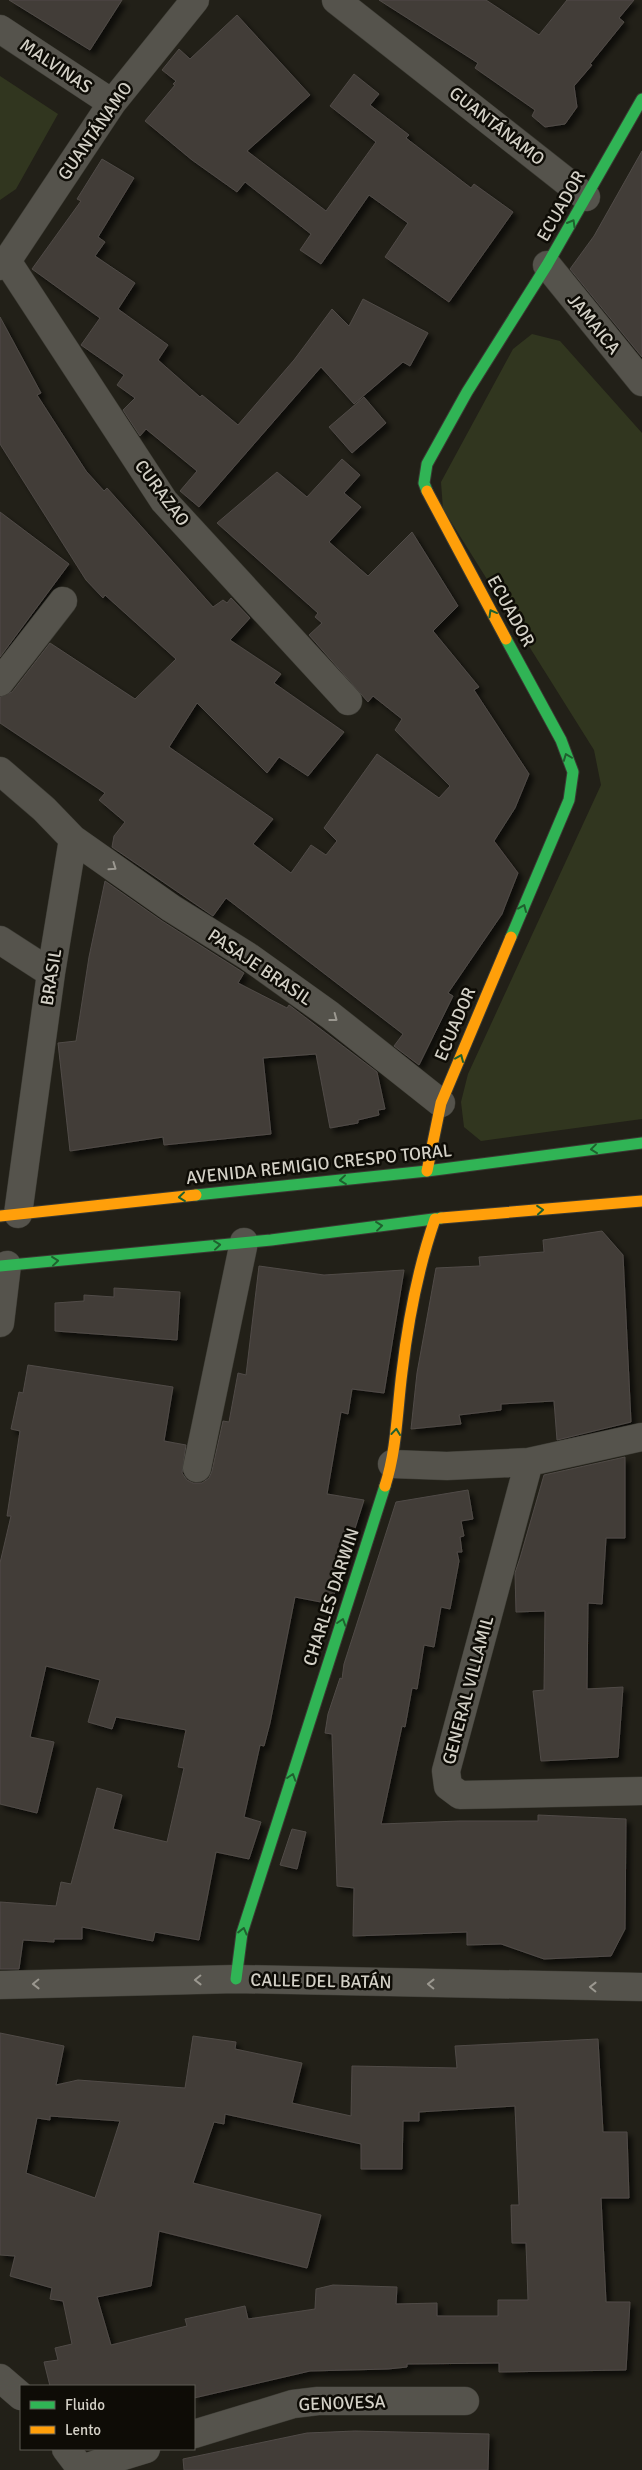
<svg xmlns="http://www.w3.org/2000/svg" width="642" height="2470" font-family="Signika,sans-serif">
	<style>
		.green { fill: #31361f }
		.building { fill: #423d39; stroke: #504b47; fill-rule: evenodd; filter: url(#shadow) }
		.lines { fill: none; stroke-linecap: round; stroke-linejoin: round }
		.street-casing { stroke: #3b3a33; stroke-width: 29 }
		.fast-casing { stroke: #3b3a33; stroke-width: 13 }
		.slow-casing { stroke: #3b3a33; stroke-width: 13 }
		.street { stroke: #55534c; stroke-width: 28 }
		.fast { stroke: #30b455; stroke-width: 11 }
		.slow { stroke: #ff9f0a; stroke-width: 11 }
		.oneway { stroke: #1f602e }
		.oneway2 { stroke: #9b9890 }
		.labels { text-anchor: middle; stroke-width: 5; stroke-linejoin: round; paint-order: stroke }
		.street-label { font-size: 18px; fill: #d4d1c7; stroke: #0e0c06 }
	</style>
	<defs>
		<filter id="shadow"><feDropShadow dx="4.5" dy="4.5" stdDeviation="2.5" flood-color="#0009"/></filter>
	</defs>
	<rect width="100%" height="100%" fill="#222018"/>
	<path class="green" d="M 0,76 L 58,114 L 16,189 L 0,200 Z
		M 532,334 L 560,341 L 642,433 L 642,1119 L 481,1141 L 464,1127 L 461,1102 L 468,1074 L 601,785 L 594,750 L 443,509 L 441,482 L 513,349 Z"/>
	<path class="building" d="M 9,0 L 122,0 L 90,50 Z
		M 379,0 L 486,0 L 539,35 L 567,0 L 634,0 L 619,18 L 624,22 L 590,64 L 592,65 L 574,86 L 577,107 L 565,124 L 545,127 L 532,116 L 535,110 L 475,68 L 478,63 Z
		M 237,15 L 310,95 L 247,151 L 326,211 L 376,142 L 330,106 L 354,74 L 379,94 L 370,105 L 409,135 L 406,138 L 471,188 L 474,184 L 513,212 L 449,302 L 385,257 L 408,223 L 369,195 L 321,264 L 300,250 L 311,234 L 245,182 L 237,192 L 192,160 L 145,121 L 175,85 L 173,84 L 176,81 L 162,70 L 179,49 L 190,59 Z
		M 642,151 L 642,357 L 570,269 L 594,236 Z
		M 102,159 L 134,178 L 98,237 L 105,242 L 95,256 L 135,283 L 118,309 L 168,345 L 158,360 L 200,397 L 202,395 L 238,425 L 294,360 L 332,309 L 349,326 L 363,299 L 428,333 L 410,366 L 403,362 L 354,404 L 321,367 L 199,507 L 180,491 L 197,471 L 146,429 L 140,436 L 123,410 L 135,398 L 117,385 L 124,375 L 81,345 L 100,318 L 32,269 L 81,201 L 77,199 Z
		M 0,317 L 41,393 L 37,395 L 86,471 L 104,491 L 107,488 L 213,607 L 223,600 L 227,603 L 231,598 L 250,618 L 230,640 L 281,674 L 274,683 L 344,732 L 308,776 L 279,757 L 267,773 L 197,703 L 169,747 L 273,819 L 253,844 L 291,873 L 311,845 L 326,855 L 337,841 L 324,828 L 377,754 L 439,798 L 450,786 L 395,730 L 402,719 L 373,696 L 368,702 L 309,635 L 322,623 L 315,617 L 318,613 L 217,523 L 277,472 L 307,497 L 342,459 L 360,475 L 344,493 L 361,507 L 329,542 L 368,576 L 412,532 L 458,606 L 433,631 L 479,687 L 474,690 L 529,774 L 515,808 L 494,841 L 518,873 L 505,906 L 502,914 L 448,993 L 453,996 L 419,1065 L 394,1046 L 403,1034 L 226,898 L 213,916 L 112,847 L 114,836 L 125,822 L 99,800 L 105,793 L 0,723 L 0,697 L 12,692 L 50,643 L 135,699 L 176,659 L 105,595 L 103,598 L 86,580 L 0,444 Z
		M 364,397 L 386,423 L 352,453 L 329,427 Z
		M 0,512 L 69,564 L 0,657 Z
		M 105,881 L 162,921 L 244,973 L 238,983 L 287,1008 L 289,1005 L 377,1072 L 385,1109 L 378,1110 L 379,1115 L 358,1120 L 358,1123 L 330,1128 L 316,1054 L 263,1058 L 271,1134 L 164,1145 L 163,1137 L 70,1151 L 58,1043 L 76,1041 L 89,957 Z
		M 602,1231 L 623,1255 L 631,1422 L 557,1440 L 554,1401 L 501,1404 L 501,1410 L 459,1415 L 461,1424 L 411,1429 L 417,1373 L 436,1268 L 480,1266 L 479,1257 L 544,1252 L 543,1240 Z
		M 259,1266 L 324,1275 L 404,1270 L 384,1393 L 352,1389 L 348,1414 L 341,1412 L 327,1494 L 364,1500 L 331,1604 L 295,1597 L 270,1723 L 264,1746 L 260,1745 L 244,1817 L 261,1822 L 249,1859 L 216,1852 L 199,1940 L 155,1932 L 153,1941 L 82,1927 L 82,1939 L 54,1939 L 54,1942 L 23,1940 L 19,1969 L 0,1969 L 0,1902 L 56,1906 L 61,1882 L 71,1884 L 97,1788 L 122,1795 L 113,1829 L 167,1842 L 184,1768 L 178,1767 L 186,1730 L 116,1717 L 112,1729 L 88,1722 L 100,1680 L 46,1666 L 30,1737 L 54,1742 L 37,1813 L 0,1804 L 0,1563 L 11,1516 L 7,1516 L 20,1431 L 11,1429 L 19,1392 L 23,1393 L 28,1365 L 173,1387 L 164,1441 L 186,1445 L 182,1473 L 187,1480 L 193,1483 L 202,1483 L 209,1478 L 212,1471 L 223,1421 L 229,1422 L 238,1373 L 246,1375 Z
		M 114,1288 L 180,1292 L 177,1340 L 55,1331 L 55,1303 L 84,1301 L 84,1295 L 114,1297 Z
		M 625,1457 L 625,1538 L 606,1538 L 602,1604 L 588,1603 L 587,1689 L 623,1687 L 618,1757 L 541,1761 L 533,1691 L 544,1690 L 545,1611 L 516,1612 L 515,1573 L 520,1558 L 544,1475 Z
		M 468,1490 L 473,1519 L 461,1521 L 464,1536 L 460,1537 L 462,1552 L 457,1552 L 459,1561 L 450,1609 L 441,1607 L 434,1647 L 424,1645 L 417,1689 L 412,1688 L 405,1727 L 402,1726 L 381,1824 L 459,1821 L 538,1821 L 538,1815 L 626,1819 L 625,1929 L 611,1956 L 544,1959 L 501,1944 L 467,1945 L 467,1932 L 353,1936 L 354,1888 L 337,1886 L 332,1734 L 325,1733 L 328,1714 L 340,1678 L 342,1679 L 344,1664 L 396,1502 Z
		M 292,1829 L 306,1832 L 297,1869 L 280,1865 Z
		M 0,2033 L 64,2046 L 56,2085 L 78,2080 L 185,2088 L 193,2036 L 236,2042 L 235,2049 L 302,2063 L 292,2103 L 351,2116 L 352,2066 L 457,2068 L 455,2046 L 598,2039 L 603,2132 L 627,2132 L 629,2198 L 601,2198 L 606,2302 L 630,2302 L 626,2370 L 499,2372 L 499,2363 L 407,2364 L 407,2367 L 388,2369 L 310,2371 L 194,2398 L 194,2386 L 50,2386 L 44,2362 L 58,2360 L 55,2348 L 72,2344 L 63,2301 L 50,2299 L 52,2288 L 10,2276 L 15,2256 L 0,2255 ZM 515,2106 L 519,2205 L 511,2205 L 512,2243 L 526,2243 L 528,2300 L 498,2300 L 498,2316 L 437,2316 L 437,2303 L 396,2304 L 397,2287 L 333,2285 L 316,2289 L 315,2309 L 248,2319 L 245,2306 L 185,2319 L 187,2326 L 111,2345 L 97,2297 L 151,2286 L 159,2231 L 307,2268 L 321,2215 L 193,2183 L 214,2122 L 224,2124 L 225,2114 L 361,2144 L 361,2169 L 402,2169 L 403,2121 L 419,2121 L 419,2112 ZM 50,2116 L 120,2121 L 95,2198 L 26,2173 L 37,2118 L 50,2120 Z
		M 355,2431 L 489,2434 L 488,2470 L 184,2470 L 183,2459 L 307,2433 Z"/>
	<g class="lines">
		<defs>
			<path id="street" d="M 336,0 L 586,197
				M 0,29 L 112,103
				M 7,261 L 164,501 L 348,701
				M 547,265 L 642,382
				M 0,266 L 7,261 L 112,103 L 195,0
				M 0,682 L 63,601
				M 0,771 L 44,809 L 73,839 L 51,973 L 18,1214
				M 73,839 L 171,908 L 249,957 L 330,1015 L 441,1103
				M 0,940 L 51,973
				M 0,1323 L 7,1265
				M 529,1462 L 446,1771 L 448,1786 L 460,1795 L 642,1791
				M 392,1464 L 447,1466 L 529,1462 L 642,1437
				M 197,1468 L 244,1242
				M 0,1985 L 236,1979 L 642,1987
				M 0,2378 L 21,2396
				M 194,2434 L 293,2404 L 318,2401 L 465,2401
				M 66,2449 L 82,2470
				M 81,2469 L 146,2449"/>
			<path id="fast" d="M 427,491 L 424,483 L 427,464 L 467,392 L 547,265 L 642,99
				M 506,639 L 561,740 L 573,772 L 569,800 L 511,937
				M 196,1195 L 427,1171 L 642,1143
				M 0,1266 L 271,1240 L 441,1218
				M 236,1979 L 242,1933 L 385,1486"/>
			<path id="slow" d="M 427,491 L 506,639
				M 427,1171 L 441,1103 L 511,937
				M 0,1216 L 196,1195
				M 441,1218 L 642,1201
				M 385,1486 C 397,1449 397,1410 402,1372 C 408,1321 418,1268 435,1219"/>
		</defs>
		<use href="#street" class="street-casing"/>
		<use href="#fast" class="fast-casing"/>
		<use href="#slow" class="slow-casing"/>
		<use href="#street" class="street"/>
		<use href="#fast" class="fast"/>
		<use href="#slow" class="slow"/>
	</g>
	<defs><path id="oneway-chevron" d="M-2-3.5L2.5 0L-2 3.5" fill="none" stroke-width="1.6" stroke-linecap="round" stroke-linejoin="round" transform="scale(1.25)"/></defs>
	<g class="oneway">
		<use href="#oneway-chevron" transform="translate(572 223) rotate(-60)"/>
		<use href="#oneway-chevron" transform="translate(492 613) rotate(-119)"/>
		<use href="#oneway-chevron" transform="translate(567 757) rotate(-111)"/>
		<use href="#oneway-chevron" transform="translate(523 908) rotate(-67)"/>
		<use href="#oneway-chevron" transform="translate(460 1058) rotate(-67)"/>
		<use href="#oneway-chevron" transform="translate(594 1149) rotate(173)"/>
		<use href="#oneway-chevron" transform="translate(343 1180) rotate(174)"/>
		<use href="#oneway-chevron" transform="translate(182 1197) rotate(174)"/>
		<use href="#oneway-chevron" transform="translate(540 1210) rotate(-5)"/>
		<use href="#oneway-chevron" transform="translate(379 1226) rotate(-7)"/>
		<use href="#oneway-chevron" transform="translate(217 1245) rotate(-6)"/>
		<use href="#oneway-chevron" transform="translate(55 1261) rotate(-6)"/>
		<use href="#oneway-chevron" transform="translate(396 1432) rotate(-84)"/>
		<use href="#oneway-chevron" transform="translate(342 1622) rotate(-72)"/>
		<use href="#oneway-chevron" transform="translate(292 1777) rotate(-72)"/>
		<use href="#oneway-chevron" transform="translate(243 1931) rotate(-76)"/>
	</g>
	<g class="oneway2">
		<use href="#oneway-chevron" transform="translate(113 867) rotate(35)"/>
		<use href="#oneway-chevron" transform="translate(334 1018) rotate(37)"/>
		<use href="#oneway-chevron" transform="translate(198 1980) rotate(179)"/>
		<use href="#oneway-chevron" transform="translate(36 1984) rotate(179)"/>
		<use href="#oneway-chevron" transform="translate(431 1984) rotate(-179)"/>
		<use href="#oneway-chevron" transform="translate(593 1987) rotate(-179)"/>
	</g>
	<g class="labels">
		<g class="street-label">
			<text transform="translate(56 66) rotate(34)" y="6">MALVINAS</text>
			<text transform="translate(497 126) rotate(38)" y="6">GUANTÁNAMO</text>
			<text transform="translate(95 131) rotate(-55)" y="6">GUANTÁNAMO</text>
			<text transform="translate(561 206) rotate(-60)" y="6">ECUADOR</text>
			<text transform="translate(594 324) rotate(51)" y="6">JAMAICA</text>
			<text transform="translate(162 493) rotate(53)" y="6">CURAZAO</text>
			<text transform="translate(511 611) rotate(61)" y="6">ECUADOR</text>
			<text transform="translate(260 967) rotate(34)" y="6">PASAJE BRASIL</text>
			<text transform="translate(51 977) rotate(-81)" y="6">BRASIL</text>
			<text transform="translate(455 1024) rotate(-67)" y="6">ECUADOR</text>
			<text transform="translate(319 1164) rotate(-6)" y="6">AVENIDA REMIGIO CRESPO TORAL</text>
			<text transform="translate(331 1597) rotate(-72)" y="6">CHARLES DARWIN</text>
			<text transform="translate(468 1690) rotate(-75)" y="6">GENERAL VILLAMIL</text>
			<text transform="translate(321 1981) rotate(1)" y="6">CALLE DEL BATÁN</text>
			<text transform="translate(342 2403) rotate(-2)" y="6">GENOVESA</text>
		</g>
	</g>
	<rect x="20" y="2385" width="175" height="65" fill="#0e0c06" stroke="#5d5b53"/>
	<rect x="30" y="2401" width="25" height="8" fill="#30b455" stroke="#5d5b53"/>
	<text x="65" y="2410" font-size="15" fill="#d4d1c7">Fluido</text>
	<rect x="30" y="2426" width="25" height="8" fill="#ff9f0a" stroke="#5d5b53"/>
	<text x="65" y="2435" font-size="15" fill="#d4d1c7">Lento</text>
</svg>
